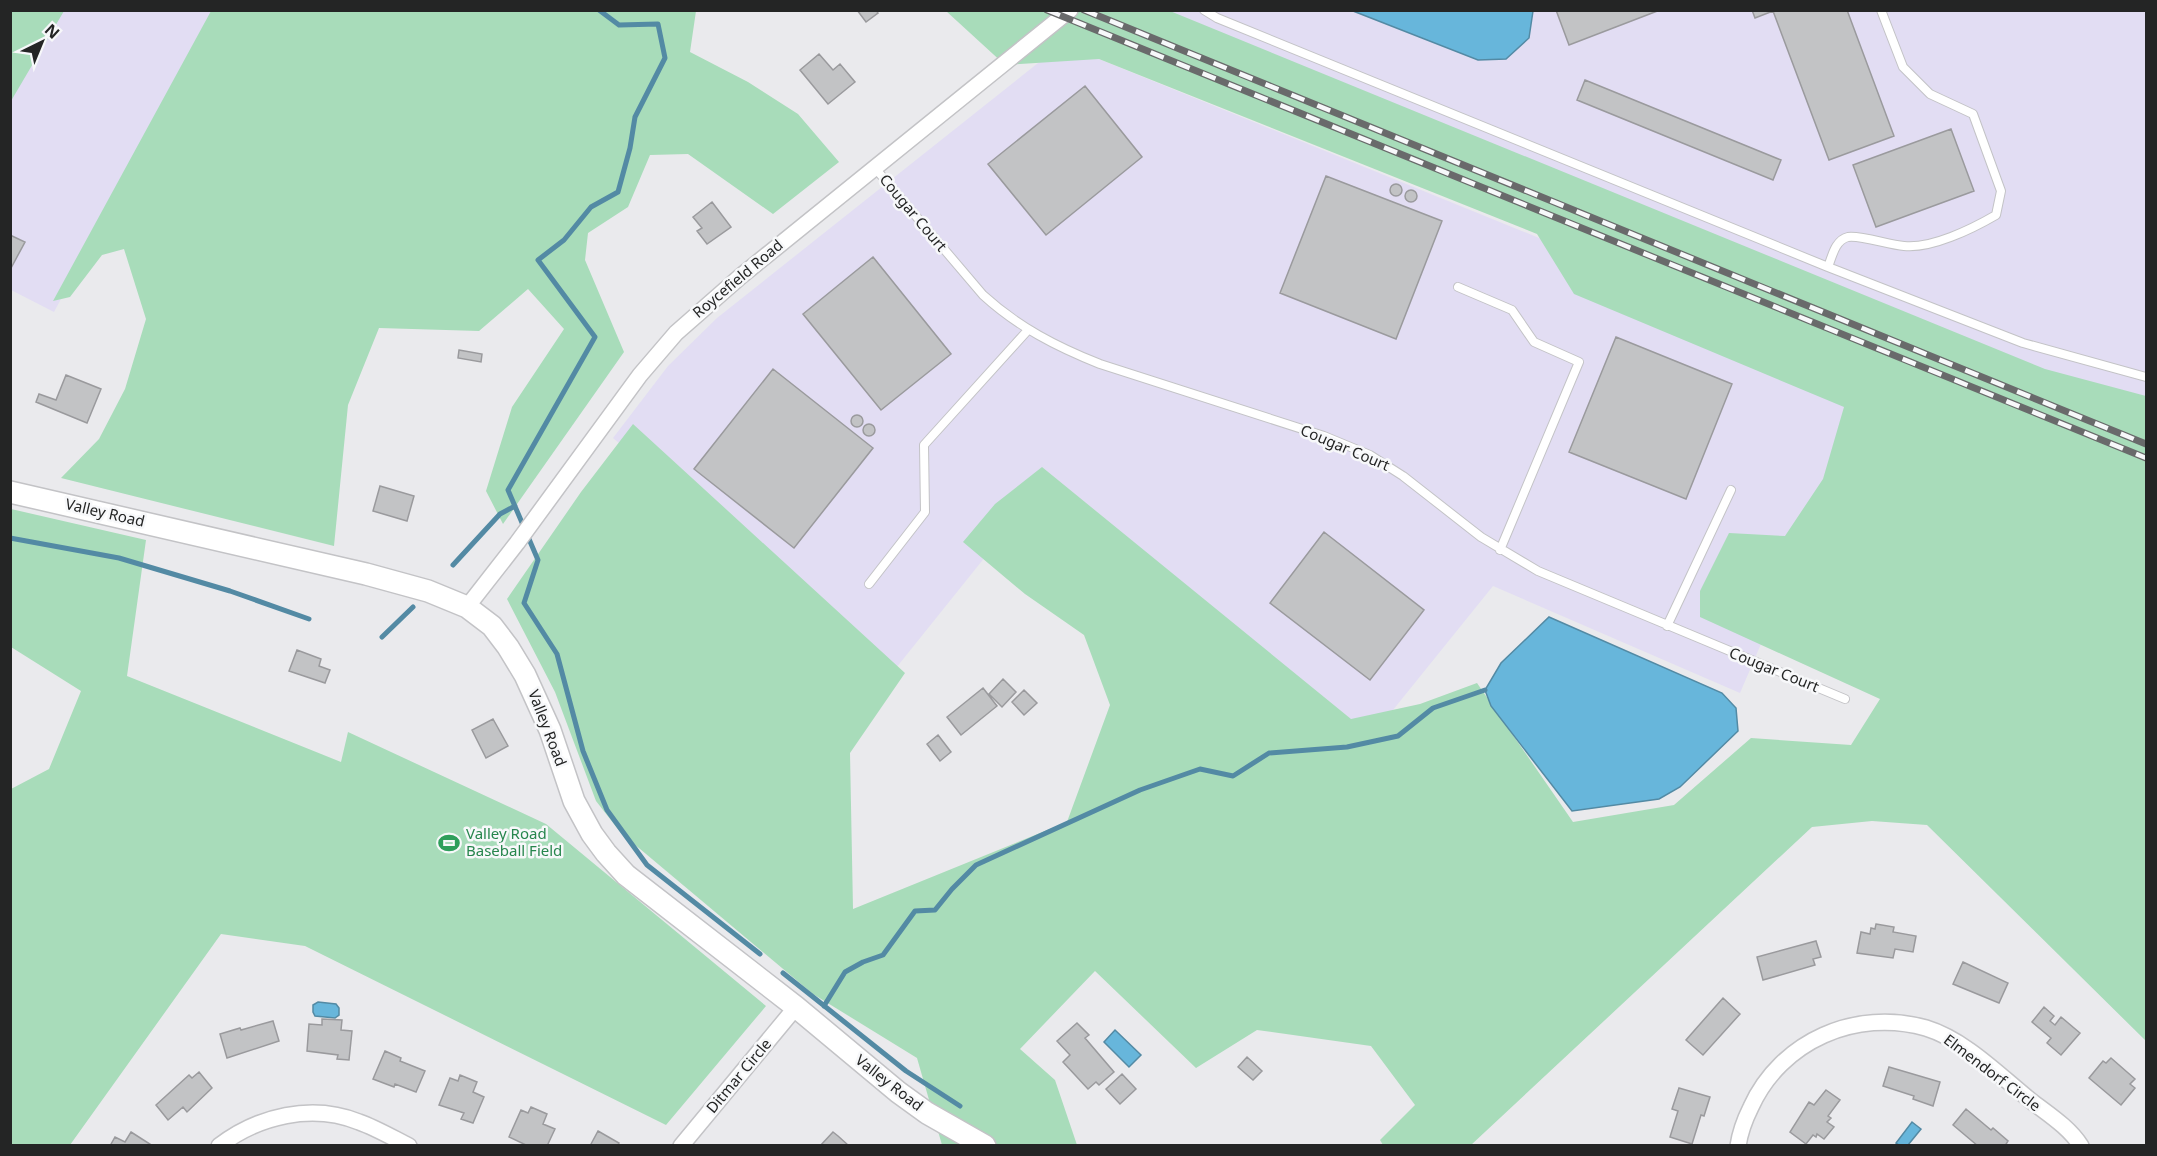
<svg xmlns="http://www.w3.org/2000/svg" width="2157" height="1156" font-family="'Noto Sans',sans-serif">
	<style>
		.industrial { fill: #e2ddf3 }
		.green { fill: #a8dcba }
		.water { fill: #67b6db; stroke: #538aa4; stroke-width: 1.5 }
		.lines { fill: none; stroke-linecap: round; stroke-linejoin: round }
		.stream { stroke: #538aa4; stroke-width: 5 }
		.building { fill: #c2c3c5; stroke: #9a9a9d; stroke-width: 1.5 }
		.lane-casing { stroke: #c3c3c6; stroke-width: 10 }
		.street-casing { stroke: #c3c3c6; stroke-width: 18 }
		.secondary-casing { stroke: #c3c3c6; stroke-width: 24 }
		.lane { stroke: #fff; stroke-width: 8 }
		.street { stroke: #fff; stroke-width: 15 }
		.secondary { stroke: #fff; stroke-width: 21 }
		.rail-casing { stroke: #696a6b; stroke-width: 7 }
		.rail { stroke: #f7f8fa; stroke-width: 4.5; stroke-dasharray: 14; stroke-linecap: butt }
		.labels { text-anchor: middle; stroke-width: 5; stroke-linejoin: round; paint-order: stroke }
		.street-label { font-size: 15px; fill: #242525; stroke: #f7f8fa }
		.leisure-label { font-size: 15px; fill: #27864d; stroke: #f7f8fa; text-anchor: start }
	</style>
	<rect width="100%" height="100%" fill="#eaeaed"/>
	<path class="industrial" d="M 43,11 L 215,11 L 54,312 L 11,290 L 10,77 Z
		M 1160,11 L 2146,11 L 2146,413 Z
		M 1062,44 L 1876,375 L 1740,693 L 1493,586 L 1372,736 L 1047,480 L 892,673 L 613,438 L 668,366 L 717,318 Z"/>
	<path class="green" d="M 11,10 L 64,11 L 11,101 L 10,11 Z
		M 211,11 L 696,11 L 690,52 L 748,82 L 798,114 L 839,162 L 773,214 L 688,154 L 650,155 L 628,207 L 588,233 L 585,260 L 624,352 L 503,524 L 486,491 L 512,407 L 564,329 L 528,289 L 479,331 L 379,328 L 348,405 L 334,546 L 61,478 L 99,439 L 125,389 L 146,319 L 124,249 L 102,255 L 70,297 L 53,301 Z
		M 946,11 L 1170,11 L 2045,369 L 2146,396 L 2146,1041 L 1927,825 L 1872,821 L 1812,827 L 1471,1145 L 1383,1145 L 1380,1140 L 1415,1105 L 1371,1046 L 1257,1030 L 1196,1068 L 1095,971 L 1020,1049 L 1055,1080 L 1077,1145 L 942,1145 L 917,1058 L 813,994 L 621,833 L 596,801 L 555,692 L 507,599 L 581,492 L 633,424 L 905,673 L 850,753 L 853,909 L 1067,822 L 1110,705 L 1084,635 L 1025,594 L 963,542 L 995,504 L 1042,467 L 1351,719 L 1420,704 L 1477,683 L 1573,822 L 1674,805 L 1751,738 L 1851,745 L 1880,699 L 1700,617 L 1700,591 L 1729,533 L 1785,536 L 1823,479 L 1844,407 L 1574,294 L 1537,234 L 1099,59 L 1005,65 Z
		M 11,509 L 146,540 L 127,676 L 341,762 L 348,732 L 546,824 L 766,1006 L 666,1125 L 305,946 L 221,934 L 70,1145 L 11,1145 L 11,789 L 49,769 L 81,691 L 11,647 Z"/>
	<path class="water" d="M 1353,11 L 1533,10 L 1533,11 L 1529,38 L 1506,59 L 1478,60 Z
		M 1549,617 L 1722,693 L 1736,708 L 1738,731 L 1680,787 L 1659,799 L 1572,811 L 1491,706 L 1485,690 L 1501,663 Z
		M 318,1002 L 336,1004 L 339,1008 L 339,1015 L 335,1018 L 315,1016 L 313,1012 L 313,1005 Z
		M 1115,1030 L 1141,1055 L 1129,1067 L 1104,1042 Z
		M 1912,1122 L 1921,1129 L 1908,1145 L 1899,1145 L 1896,1143 Z"/>
	<g class="lines">
		<path class="stream" d="M 599,10 L 619,25 L 658,24 L 665,58 L 635,117 L 630,148 L 618,192 L 591,207 L 564,240 L 538,260 L 595,337 L 508,490 L 538,560 L 524,603 L 557,654 L 583,751 L 607,810 L 647,865 L 760,954
			M 10,538 L 119,558 L 230,591 L 309,619
			M 453,565 L 500,514 L 515,506
			M 382,637 L 413,607
			M 783,973 L 906,1071 L 960,1106
			M 824,1006 L 845,972 L 863,962 L 883,955 L 915,911 L 935,910 L 952,889 L 976,865 L 1140,790 L 1200,769 L 1233,776 L 1269,753 L 1347,747 L 1398,736 L 1433,708 L 1485,690"/>
	</g>
	<path class="building" d="M 857,10 L 876,10 L 878,13 L 866,22 Z
		M 1556,10 L 1660,10 L 1569,45 Z
		M 1752,10 L 1847,10 L 1894,136 L 1829,160 L 1773,11 L 1755,18 Z
		M 819,54 L 833,70 L 840,64 L 855,82 L 828,104 L 800,70 Z
		M 1585,80 L 1781,160 L 1773,180 L 1577,100 Z
		M 1085,86 L 1142,157 L 1046,235 L 988,164 Z
		M 1951,129 L 1974,191 L 1876,227 L 1853,165 Z
		M 1326,176 L 1442,221 L 1396,339 L 1280,293 Z
		M1390 190a6 6 0 1 1 12 0a6 6 0 1 1-12 0Z
		M1405 196a6 6 0 1 1 12 0a6 6 0 1 1-12 0Z
		M 712,202 L 731,227 L 707,244 L 697,231 L 702,228 L 693,217 Z
		M 10,235 L 25,242 L 10,270 Z
		M 873,257 L 951,354 L 881,410 L 803,314 Z
		M 1616,337 L 1732,384 L 1686,499 L 1569,452 Z
		M 459,350 L 482,354 L 481,362 L 458,358 Z
		M 773,369 L 873,448 L 794,548 L 694,469 Z
		M 66,375 L 101,389 L 87,423 L 36,402 L 39,394 L 56,400 Z
		M851 421a6 6 0 1 1 12 0a6 6 0 1 1-12 0Z
		M863 430a6 6 0 1 1 12 0a6 6 0 1 1-12 0Z
		M 380,486 L 414,496 L 407,521 L 373,511 Z
		M 1324,532 L 1424,610 L 1370,680 L 1270,603 Z
		M 297,650 L 321,659 L 319,666 L 330,670 L 325,683 L 289,671 Z
		M 1003,679 L 1016,692 L 1002,707 L 989,694 Z
		M 983,688 L 997,706 L 961,735 L 947,717 Z
		M 1024,690 L 1037,703 L 1024,715 L 1012,702 Z
		M 493,719 L 508,746 L 486,758 L 472,730 Z
		M 938,735 L 951,752 L 940,761 L 927,744 Z
		M 1876,924 L 1894,927 L 1893,932 L 1916,936 L 1913,952 L 1895,949 L 1893,958 L 1857,953 L 1861,932 L 1870,934 L 1871,928 L 1875,929 Z
		M 1816,941 L 1821,957 L 1813,959 L 1815,965 L 1763,980 L 1757,957 Z
		M 1963,962 L 2008,983 L 1999,1003 L 1953,984 Z
		M 1723,998 L 1740,1014 L 1703,1055 L 1686,1040 Z
		M 2044,1007 L 2054,1016 L 2050,1021 L 2055,1025 L 2061,1017 L 2080,1033 L 2061,1055 L 2047,1043 L 2051,1038 L 2032,1022 Z
		M 322,1019 L 342,1020 L 341,1030 L 352,1031 L 349,1060 L 337,1059 L 338,1055 L 307,1051 L 309,1024 L 322,1025 Z
		M 273,1021 L 279,1041 L 227,1058 L 220,1034 L 240,1028 L 241,1030 Z
		M 1077,1023 L 1089,1035 L 1085,1038 L 1114,1072 L 1099,1085 L 1096,1082 L 1088,1089 L 1063,1062 L 1070,1055 L 1057,1041 Z
		M 385,1051 L 401,1058 L 400,1061 L 425,1071 L 416,1092 L 395,1084 L 394,1087 L 373,1079 Z
		M 1247,1057 L 1262,1071 L 1253,1080 L 1238,1067 Z
		M 2111,1058 L 2135,1079 L 2130,1084 L 2135,1088 L 2121,1105 L 2089,1078 L 2103,1061 L 2106,1063 Z
		M 1889,1067 L 1940,1082 L 1933,1106 L 1913,1099 L 1914,1096 L 1883,1086 Z
		M 199,1072 L 212,1088 L 187,1112 L 183,1107 L 168,1120 L 156,1105 L 189,1075 L 192,1078 Z
		M 1122,1074 L 1136,1089 L 1120,1104 L 1106,1089 Z
		M 460,1075 L 477,1082 L 473,1092 L 484,1097 L 473,1123 L 461,1119 L 464,1113 L 439,1105 L 450,1078 L 458,1081 Z
		M 1679,1088 L 1710,1097 L 1704,1116 L 1701,1115 L 1692,1144 L 1670,1137 L 1678,1111 L 1672,1109 Z
		M 1826,1090 L 1840,1100 L 1828,1116 L 1831,1118 L 1827,1122 L 1834,1127 L 1824,1139 L 1817,1134 L 1816,1137 L 1813,1135 L 1806,1144 L 1790,1132 L 1809,1102 L 1814,1105 Z
		M 531,1107 L 547,1114 L 543,1124 L 555,1129 L 547,1146 L 528,1146 L 509,1137 L 521,1110 L 528,1113 Z
		M 1966,1109 L 1991,1130 L 1993,1128 L 2008,1141 L 2005,1146 L 1978,1146 L 1953,1125 Z
		M 598,1131 L 619,1143 L 617,1146 L 590,1146 Z
		M 131,1132 L 153,1146 L 110,1146 L 115,1137 L 125,1142 Z
		M 833,1132 L 838,1136 L 848,1145 L 820,1146 Z"/>
	<g class="lines">
		<defs>
			<path id="lane" d="M 1204,10 L 1217,18 L 1828,267 C 1832,257 1835,240 1848,237 C 1861,235 1889,245 1904,246 C 1931,249 1972,229 1996,215 L 2001,191 L 1973,114 L 1930,94 L 1903,67 L 1881,10
				M 875,168 L 983,295 C 1018,327 1057,347 1100,364 L 1324,436 L 1370,455 L 1403,476 L 1481,537 L 1538,571 L 1845,699
				M 1828,267 L 2023,343 L 2146,377
				M 1458,287 L 1512,310 L 1534,342 L 1579,362 L 1500,550
				M 869,584 L 925,512 L 924,445 L 1028,330
				M 1667,626 L 1731,490"/>
			<path id="street" d="M 467,607 L 517,543 L 640,375 L 676,333 L 741,276 L 1070,10
				M 219,1146 C 258,1116 312,1103 359,1122 C 376,1128 393,1138 409,1146
				M 681,1146 L 796,1007
				M 1738,1146 C 1740,1132 1745,1119 1751,1107 C 1781,1041 1856,1008 1926,1028 C 1965,1040 1999,1075 2030,1100 C 2048,1114 2069,1127 2081,1146"/>
			<path id="secondary" d="M 10,492 L 366,574 L 428,591 L 467,607 L 492,626 L 508,647 L 525,675 L 550,730 L 574,801 L 592,834 L 606,853 L 626,875 L 796,1007 L 898,1092 L 927,1113 L 985,1146"/>
		</defs>
		<use href="#lane" class="lane-casing"/>
		<use href="#street" class="street-casing"/>
		<use href="#secondary" class="secondary-casing"/>
		<use href="#lane" class="lane"/>
		<use href="#street" class="street"/>
		<use href="#secondary" class="secondary"/>
		<defs>
			<path id="rail" d="M 1047,10 L 2146,458
				M 1084,10 L 2146,444"/>
		</defs>
		<use href="#rail" class="rail-casing"/>
		<use href="#rail" class="rail"/>
	</g>
	<defs>
		<symbol id="stadium-bare" viewBox="-9 -9 18 18"><path d="M0-5a6.5 5 0 1 0 0 10a6.5 5 0 1 0 0-10ZM-3.5-1.8h7v3.6h-7Z" fill="#2e9e5b" stroke="#f7f8fa" stroke-width="2.5" paint-order="stroke"/></symbol>
	</defs>
	<g fill-rule="evenodd">
		<use href="#stadium-bare" x="434" y="828" width="30" height="30"/>
	</g>
	<g class="labels">
		<g class="street-label">
			<text transform="translate(913 213) rotate(50)" y="5">Cougar Court</text>
			<text transform="translate(738 279) rotate(-40)" y="5">Roycefield Road</text>
			<text transform="translate(1345 448) rotate(23)" y="5">Cougar Court</text>
			<text transform="translate(105 513) rotate(13)" y="5">Valley Road</text>
			<text transform="translate(1774 670) rotate(22)" y="5">Cougar Court</text>
			<text transform="translate(547 728) rotate(69)" y="5">Valley Road</text>
			<text transform="translate(1992 1073) rotate(37)" y="5">Elmendorf Circle</text>
			<text transform="translate(739 1076) rotate(-50)" y="5">Ditmar Circle</text>
			<text transform="translate(889 1083) rotate(38)" y="5">Valley Road</text>
		</g>
		<g class="leisure-label">
			<text x="466" y="839">Valley Road<tspan x="466" dy="17">Baseball Field</tspan></text>
		</g>
	</g>
	<rect width="2157" height="1156" fill="none" stroke="#242525" stroke-width="24"/>
	<g transform="translate(42 42) rotate(43)" stroke="#f7f8fa" stroke-width="4.5" paint-order="stroke">
	<path d="M0-4.5L10 22L0 15L-10 22Z" fill="#242525"/>
	<text y="-9" font-size="16" font-weight="bold" text-anchor="middle" fill="#242525">N</text>
	</g>
</svg>
